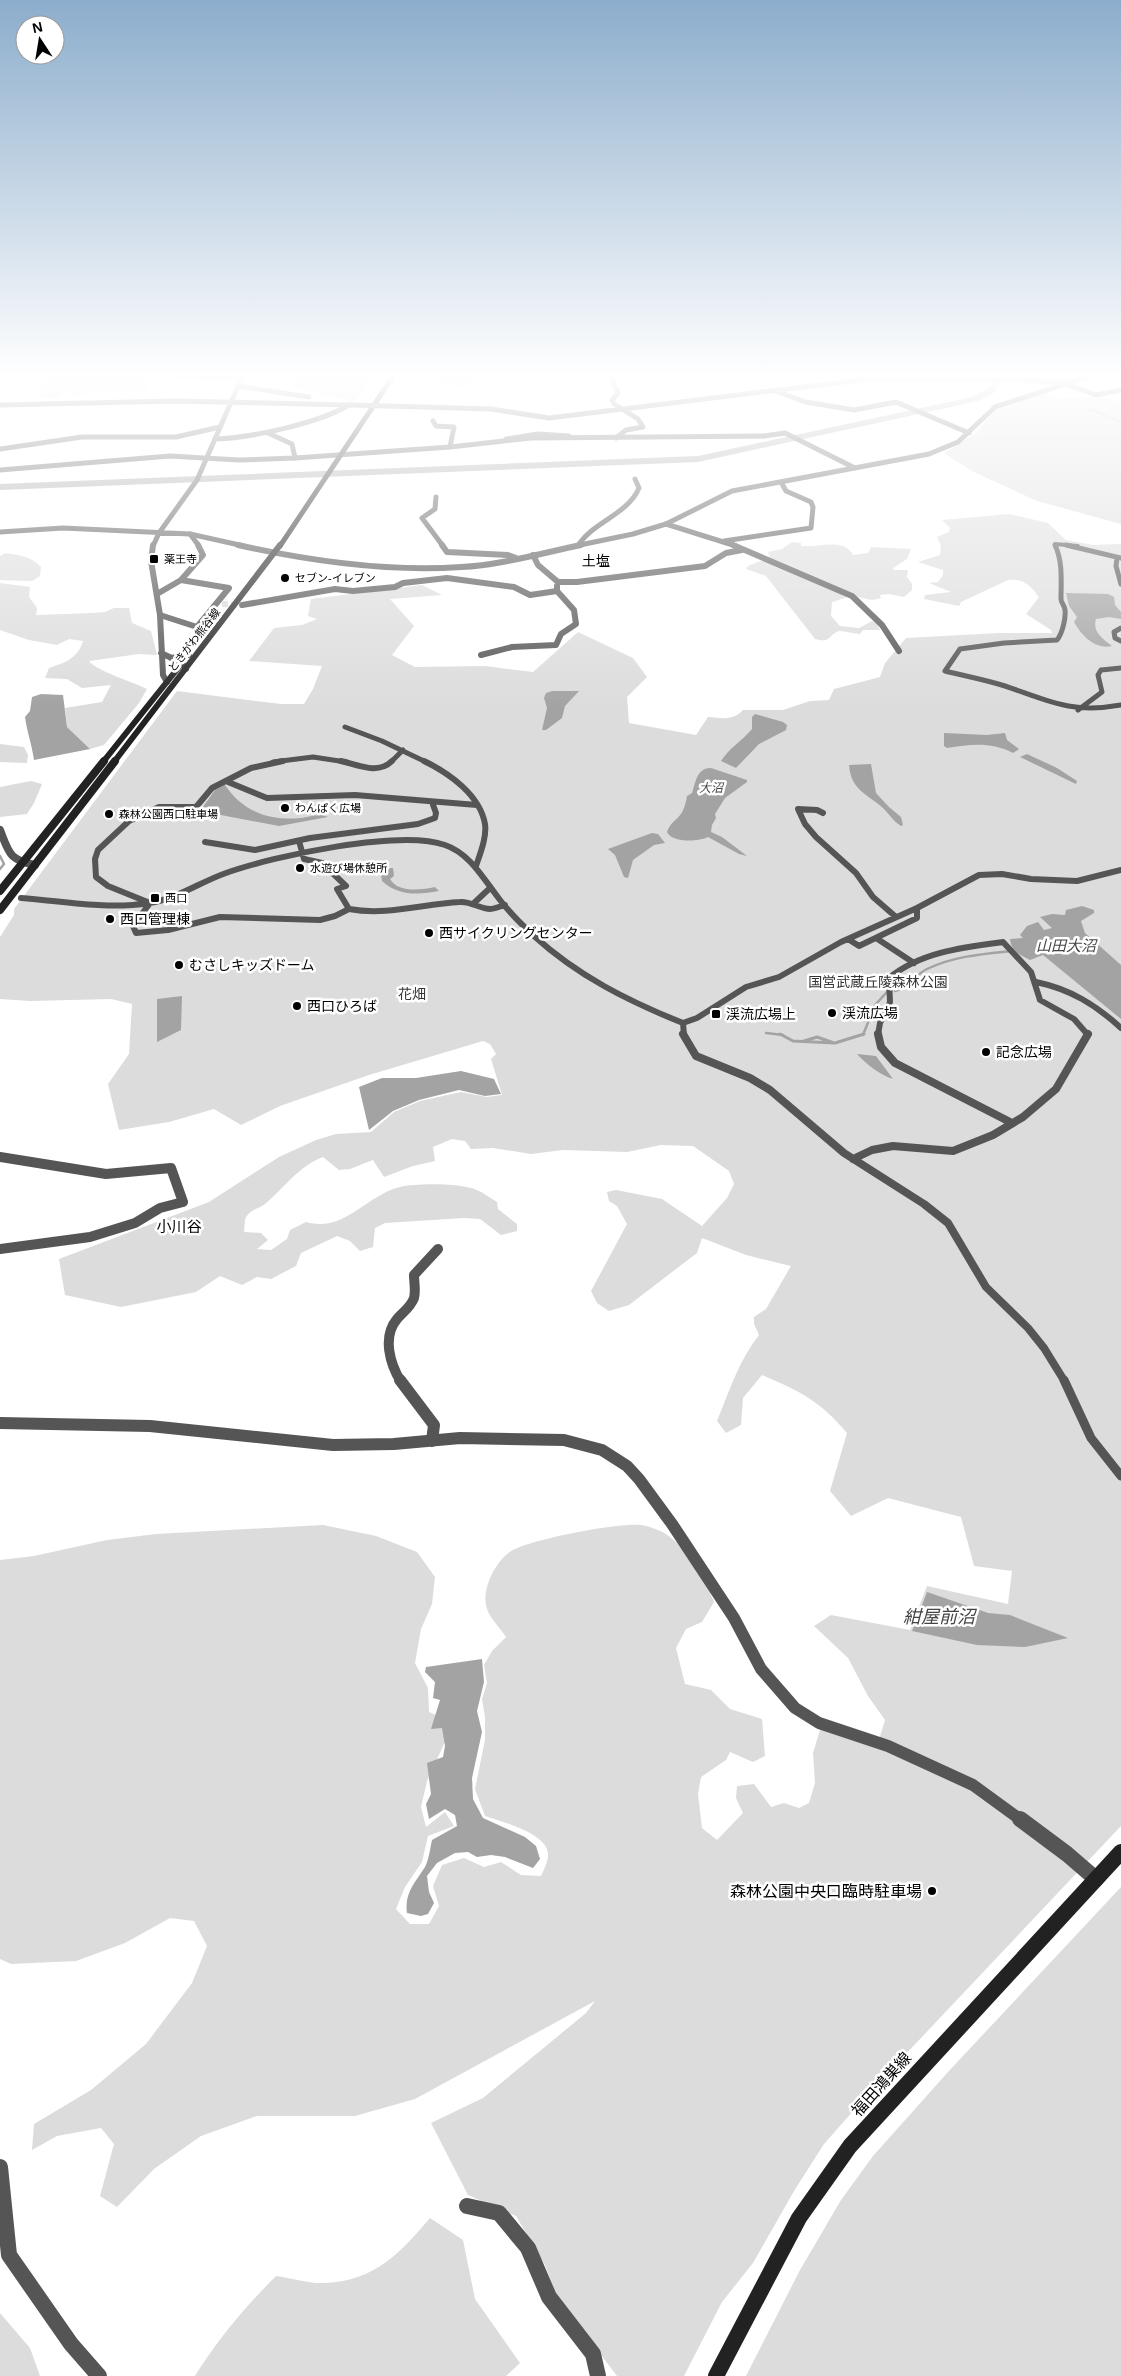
<svg xmlns="http://www.w3.org/2000/svg" width="1121" height="2376" font-family="Arial,'Noto Sans JP',sans-serif">
	<style>
		.green { fill: #dcdcdc }
		.water { fill: #a3a3a3 }
		.lines { fill: none; stroke-linecap: round; stroke-linejoin: round }
		.stream-far2 { stroke: #a3a3a3; stroke-width: 1 }
		.stream-far1 { stroke: #a3a3a3; stroke-width: 2.5 }
		.stream { stroke: #a3a3a3; stroke-width: 3 }
		.river { fill: #a3a3a3; fill-rule: evenodd }
		.minor-tunnel { stroke: #d9d9d9; stroke-width: 6; stroke-dasharray: 6 3; stroke-linecap: butt }
		.pedestrian-far4 { stroke: #555; stroke-width: 4 }
		.pedestrian-far3 { stroke: #555; stroke-width: 5 }
		.pedestrian-far2 { stroke: #555; stroke-width: 6 }
		.pedestrian-far1 { stroke: #555; stroke-width: 8 }
		.pedestrian { stroke: #555; stroke-width: 9 }
		.minor-far4 { stroke: #555; stroke-width: 5 }
		.minor-far3 { stroke: #555; stroke-width: 6 }
		.minor-far2 { stroke: #555; stroke-width: 10 }
		.minor-far1 { stroke: #555; stroke-width: 12 }
		.minor { stroke: #555; stroke-width: 16 }
		.tertiary-far2 { stroke: #555; stroke-width: 5 }
		.tertiary-far1 { stroke: #555; stroke-width: 6 }
		.tertiary { stroke: #555; stroke-width: 8 }
		.secondary-far3 { stroke: #222; stroke-width: 5 }
		.secondary-far2 { stroke: #222; stroke-width: 6 }
		.secondary-far1 { stroke: #222; stroke-width: 8 }
		.secondary { stroke: #222; stroke-width: 16 }
		.minor-bridge { stroke: #555; stroke-width: 5 }
		.poi-dot { fill: #000; stroke: #fff; stroke-width: 2 }
		.labels { text-anchor: middle; stroke-width: 5; stroke-linejoin: round; paint-order: stroke }
		.far-poi-label { font-size: 11px; fill: #000; stroke: #fff; text-anchor: start }
		.far-street-label { font-size: 11px; fill: #000; stroke: #fff }
		.far-water-label { font-size: 12px; font-style: italic; fill: #444; stroke: #fff }
		.far-quarter-label { font-size: 14px; fill: #000; stroke: #fff }
		.poi-label { font-size: 14px; fill: #000; stroke: #fff; text-anchor: start }
		.park-label { font-size: 14px; fill: #333; stroke: #fff }
		.water-label { font-size: 15px; font-style: italic; fill: #444; stroke: #fff }
		.neighbourhood-label { font-size: 15px; fill: #000; stroke: #fff }
		.near-poi-label { font-size: 16px; fill: #000; stroke: #fff; text-anchor: end }
		.near-street-label { font-size: 16px; fill: #000; stroke: #fff }
		.near-water-label { font-size: 18px; font-style: italic; fill: #444; stroke: #fff }
	</style>
	<rect width="100%" height="100%" fill="#fff"/>
	<path class="green" d="M 45,375 L 145,376 L 149,379 L 147,390 L 103,390 L 78,395 L 63,391 L 59,398 L 41,398 L 41,382 Z
		M 283,375 L 375,375 L 354,401 L 298,389 L 291,378 Z
		M 402,375 L 479,375 L 481,380 L 465,388 L 435,382 L 398,383 Z
		M 1041,393 L 1060,399 L 1102,397 L 1121,402 L 1121,524 L 1037,501 L 972,471 L 944,453 L 976,433 L 994,411 Z
		M 1009,514 L 1048,523 L 1066,540 L 1094,545 L 1121,544 L 1121,1826 L 870,2092 L 824,2144 L 794,2191 L 753,2263 L 722,2302 L 684,2376 L 617,2376 L 557,2297 L 545,2265 L 516,2216 L 468,2195 L 431,2123 L 483,2098 L 586,2013 L 595,2001 L 415,2099 L 355,2116 L 257,2116 L 201,2136 L 154,2169 L 117,2207 L 100,2196 L 114,2144 L 101,2128 L 57,2136 L 32,2150 L 34,2124 L 91,2090 L 146,2044 L 192,1983 L 207,1946 L 194,1921 L 170,1918 L 125,1943 L 76,1961 L 11,1964 L 0,1959 L 0,1560 L 34,1556 L 107,1540 L 156,1534 L 323,1525 L 376,1536 L 417,1552 L 435,1577 L 432,1604 L 421,1629 L 415,1663 L 428,1688 L 429,1712 L 447,1720 L 445,1742 L 427,1781 L 421,1807 L 426,1827 L 445,1812 L 454,1826 L 428,1836 L 422,1862 L 405,1887 L 396,1909 L 410,1924 L 429,1924 L 439,1906 L 433,1886 L 442,1865 L 464,1858 L 484,1867 L 501,1862 L 521,1875 L 541,1876 C 544,1870 547,1863 548,1857 C 551,1834 502,1822 485,1816 L 475,1789 L 485,1740 L 485,1717 L 482,1699 L 487,1683 L 484,1665 L 492,1651 L 506,1637 C 500,1628 490,1618 487,1609 C 480,1590 497,1558 513,1550 C 533,1539 620,1522 641,1525 C 648,1526 660,1530 666,1534 C 689,1550 704,1577 714,1602 L 702,1622 L 686,1629 L 676,1648 L 685,1684 L 711,1690 L 730,1709 L 762,1719 L 765,1756 L 753,1762 L 730,1752 L 726,1760 L 701,1777 L 698,1794 L 702,1828 L 717,1840 L 743,1813 L 736,1798 L 737,1786 L 754,1784 L 771,1807 L 784,1803 L 799,1808 L 809,1803 L 815,1783 L 813,1753 L 820,1730 L 845,1731 L 878,1743 L 885,1720 L 868,1696 L 848,1658 L 814,1626 L 831,1615 L 910,1630 L 927,1586 L 1008,1604 L 1012,1571 L 974,1566 L 961,1517 L 888,1498 L 851,1516 L 830,1491 L 847,1433 C 819,1400 801,1392 762,1375 L 743,1398 L 741,1425 L 726,1433 L 717,1421 C 729,1392 739,1360 759,1335 L 754,1324 L 754,1317 L 766,1309 L 791,1266 L 746,1255 L 702,1238 L 697,1253 L 629,1305 L 609,1311 L 597,1303 L 591,1291 L 627,1224 L 617,1206 L 609,1201 L 607,1192 L 616,1190 L 662,1199 L 702,1226 L 727,1198 L 734,1184 L 729,1171 L 693,1146 L 661,1145 L 627,1152 L 563,1150 L 531,1154 L 493,1148 L 471,1149 L 465,1141 L 452,1139 L 433,1147 L 435,1161 L 413,1166 L 384,1177 L 373,1160 L 350,1169 L 339,1170 L 323,1157 C 300,1165 284,1188 265,1204 C 259,1209 251,1209 246,1217 C 244,1221 245,1228 244,1232 L 261,1233 L 268,1240 L 257,1249 L 271,1250 L 287,1239 L 290,1230 L 306,1222 C 345,1233 366,1195 400,1187 C 417,1183 461,1183 477,1190 C 484,1193 490,1198 497,1202 L 498,1209 L 517,1224 L 517,1231 L 501,1235 L 480,1219 L 464,1218 L 385,1223 L 375,1228 L 373,1247 L 360,1251 L 350,1241 L 337,1236 L 301,1253 L 296,1266 L 271,1279 L 257,1277 L 242,1285 L 220,1276 L 196,1292 L 121,1307 L 65,1295 L 59,1259 L 209,1202 L 279,1157 L 316,1140 L 336,1134 L 371,1132 L 394,1112 L 420,1101 L 461,1092 L 487,1097 L 502,1095 L 491,1059 L 496,1054 L 490,1044 L 483,1041 L 369,1075 L 280,1106 L 241,1125 L 214,1109 L 169,1122 L 119,1130 L 108,1084 L 129,1054 L 132,1004 L 111,999 L 30,1001 L 0,999 L 0,937 L 14,915 L 14,909 L 177,691 L 281,704 L 304,704 L 313,689 L 322,666 L 249,661 L 274,628 L 302,625 L 317,619 L 308,616 L 311,599 L 422,585 L 442,595 L 390,599 L 414,626 L 392,655 L 415,667 L 485,666 L 533,672 L 578,632 L 633,658 L 647,677 L 627,697 L 629,723 L 696,735 L 708,717 C 722,718 733,721 743,710 L 783,710 L 810,701 L 829,700 L 834,689 L 880,677 L 885,663 L 906,638 L 999,633 L 1052,633 L 1051,630 L 1026,614 L 1039,597 C 1030,585 1023,578 1008,580 L 961,602 L 959,606 L 924,599 L 925,595 L 951,592 L 929,583 L 938,582 L 943,575 L 943,570 L 918,562 L 940,555 L 941,546 L 937,537 L 949,532 L 950,528 L 942,520 Z
		M 792,542 L 801,543 L 801,546 C 817,548 844,537 853,555 L 868,553 L 871,547 L 911,549 L 907,559 L 893,568 L 894,570 L 908,570 L 907,577 L 912,584 L 912,590 L 904,597 L 889,594 L 880,595 L 881,598 C 870,602 866,598 857,597 C 848,595 841,600 832,602 L 831,616 L 840,626 L 859,628 L 872,621 L 877,623 L 880,630 L 863,630 L 860,634 C 854,634 845,631 840,631 C 828,633 833,644 815,639 L 766,576 L 746,569 L 748,566 L 770,557 L 768,552 L 782,549 Z
		M 5,553 C 19,555 31,556 41,567 L 40,576 L 32,581 L 0,580 L 0,556 Z
		M 0,583 L 30,587 L 29,597 L 37,608 L 36,615 L 92,613 L 105,612 L 114,608 L 129,608 L 132,623 L 151,631 L 157,655 L 139,654 L 89,661 C 96,671 134,682 147,689 L 139,703 L 104,745 L 90,749 L 67,727 L 65,708 L 102,702 L 111,685 L 82,688 L 67,679 L 45,678 L 49,668 C 65,663 78,658 83,641 L 69,639 L 57,645 L 29,640 L 0,630 Z
		M 0,744 L 24,747 L 28,755 L 27,763 L 0,762 Z
		M 31,781 L 42,784 L 34,803 L 27,814 L 0,817 L 0,787 Z
		M 1121,1887 L 1121,2376 L 746,2376 L 800,2270 L 841,2200 L 873,2156 L 948,2072 Z
		M 430,2218 L 463,2240 L 475,2299 L 520,2363 L 506,2376 L 195,2376 C 218,2339 245,2307 276,2276 C 291,2278 310,2284 325,2283 C 375,2281 401,2252 430,2218 Z
		M 0,2313 L 30,2348 L 40,2376 L 0,2376 Z"/>
	<path class="water" d="M 1066,593 L 1108,594 L 1114,597 L 1115,605 L 1121,612 L 1121,619 L 1109,617 L 1096,619 C 1092,632 1103,639 1112,646 C 1095,650 1081,635 1074,622 L 1077,617 L 1069,606 Z
		M 552,691 L 579,691 L 565,706 L 562,718 L 546,730 L 542,730 L 547,708 L 544,698 L 546,693 Z
		M 41,694 L 63,695 L 67,727 L 90,749 L 34,760 C 32,745 27,732 25,717 L 30,711 L 32,697 Z
		M 755,714 L 783,722 L 787,725 L 786,730 L 759,744 L 736,768 L 721,761 C 729,748 742,741 752,729 L 752,717 Z
		M 944,733 L 987,735 L 1005,733 L 1007,740 L 1019,749 L 1013,753 C 991,742 972,744 947,748 L 944,746 Z
		M 1027,754 L 1057,768 L 1077,781 L 1076,784 L 1020,757 Z
		M 871,764 L 876,793 L 889,807 L 901,817 L 903,825 L 901,826 C 894,822 890,815 884,809 C 868,794 851,791 849,765 Z
		M 711,768 L 747,780 L 747,782 L 725,798 L 715,814 L 716,818 L 712,825 L 711,832 L 722,837 L 747,856 L 739,854 L 708,837 C 698,842 672,843 667,832 C 673,816 683,822 687,796 L 692,793 C 696,781 697,768 711,768 Z
		M 225,785 C 243,812 270,821 301,818 C 310,817 320,813 328,817 L 279,826 L 200,811 L 215,790 Z
		M 652,833 L 658,834 L 665,843 L 654,845 L 633,860 L 628,878 L 624,877 L 615,855 L 608,849 Z
		M 380,868 L 393,868 L 394,876 L 390,879 C 398,893 421,890 435,887 L 439,891 C 418,895 398,896 382,881 Z
		M 1082,906 L 1094,910 L 1094,913 L 1081,921 L 1085,933 L 1121,965 L 1121,1019 L 1043,955 L 1030,960 C 1020,955 1011,951 1010,939 L 1023,938 L 1020,935 L 1027,926 L 1038,922 L 1044,930 L 1052,928 L 1040,917 L 1052,914 L 1065,915 L 1066,910 Z
		M 182,996 L 181,1030 L 157,1042 L 157,999 Z
		M 857,1054 L 876,1056 L 893,1079 C 880,1075 866,1064 857,1054 Z
		M 461,1071 L 494,1079 L 501,1094 L 485,1096 L 459,1090 L 419,1100 L 393,1111 L 369,1130 L 359,1087 L 382,1078 L 416,1078 Z
		M 927,1592 L 988,1613 L 1010,1615 L 1068,1638 L 1025,1647 L 977,1645 L 912,1631 Z
		M 482,1659 L 484,1682 L 477,1711 L 482,1732 L 472,1778 L 473,1799 L 483,1818 L 525,1837 L 536,1846 L 540,1859 L 533,1868 L 505,1857 L 491,1855 L 477,1857 L 468,1852 L 455,1853 L 437,1863 L 427,1876 L 429,1892 L 434,1903 L 428,1914 L 421,1916 L 407,1913 C 404,1893 415,1883 425,1867 C 429,1859 430,1849 432,1840 L 457,1826 L 455,1815 L 445,1809 L 429,1819 L 426,1804 L 431,1794 L 427,1763 L 443,1757 L 445,1746 L 442,1728 L 431,1729 L 440,1700 L 433,1698 L 435,1682 L 425,1672 L 426,1667 Z"/>
	<g class="lines">
		<path class="stream-far2" d="M 1090,409 L 1121,422"/>
		<path class="stream-far1" d="M 0,856 L 4,864 L 0,869
			M 895,991 C 908,987 915,975 927,969 C 954,956 983,954 1012,951
			M 766,1033 L 783,1035
			M 863,1035 L 875,1005 L 887,992"/>
		<path class="stream" d="M 780,1034 L 793,1041 L 835,1043 L 864,1034
			M 804,1041 L 817,1037 L 834,1043"/>
		<path class="river" d="M 998,375 L 1006,375 L 994,393 L 978,401 L 698,462 L 0,490 L 0,484 L 698,456 L 972,397 L 988,389 Z"/>
		<path class="minor-tunnel" d="M 222,604 L 242,605"/>
		<path class="pedestrian-far4" d="M 1056,546 L 1055,544 L 1078,546"/>
		<path class="pedestrian-far3" d="M 1055,545 C 1063,562 1061,581 1061,599 C 1061,603 1065,606 1065,610 C 1066,619 1062,634 1057,640 L 1004,643 L 960,649 L 945,671 C 965,676 986,680 1005,686 C 1050,701 1071,714 1121,705
			M 1066,545 L 1121,558
			M 1117,558 L 1116,566 L 1121,584
			M 1121,628 L 1114,632 L 1115,638 L 1121,641
			M 1078,710 L 1102,692 L 1098,675 L 1101,670 L 1121,668
			M 345,727 L 382,741 L 426,762
			M 273,762 L 313,757 L 346,762
			M 391,762 L 403,750"/>
		<path class="pedestrian-far2" d="M 341,761 C 358,765 378,775 392,761
			M 424,761 C 449,773 480,795 485,824 C 487,837 480,854 476,866
			M 228,782 L 267,798 L 355,795 L 477,805
			M 823,813 L 817,810 L 798,809 L 805,824 L 816,837 L 856,873 L 873,897 L 896,917
			M 299,841 L 304,859 L 322,863 L 346,886 L 337,889 L 349,909 C 387,916 422,904 460,902 C 471,901 480,909 490,909 C 494,909 501,906 505,905
			M 205,842 L 255,850 L 310,838 L 418,824 L 435,818 L 436,813 L 432,802
			M 21,898 C 63,901 107,910 149,903 C 177,899 200,882 226,873 C 273,856 400,829 445,845 C 471,854 484,880 500,900 C 510,913 522,925 534,936 C 578,976 628,1001 683,1023 L 697,1018 L 746,987 L 779,977 L 841,942 L 917,908 L 979,875 L 1002,874 L 1031,879 L 1077,881 L 1121,870
			M 150,903 L 108,886 L 96,877 L 95,859 L 98,850 L 129,821 L 159,807 L 196,807 L 212,788 L 251,768 L 283,761
			M 150,903 L 133,926 L 136,933 L 168,930 L 220,917 L 320,920 L 335,916 L 349,909
			M 474,903 L 490,888
			M 876,938 L 914,963
			M 848,939 L 859,946 L 917,918 L 917,908
			M 1036,982 C 1070,989 1096,1005 1121,1028
			M 683,1023 L 684,1035
			M 878,1035 L 880,1023 L 890,1002 L 889,978 C 920,952 964,947 1003,942 L 1031,972 L 1040,1000 L 1074,1019 L 1088,1035"/>
		<path class="pedestrian-far1" d="M 683,1034 L 696,1056 L 750,1078 L 770,1090 L 844,1153 L 924,1204 L 948,1223 L 986,1287 L 1028,1328 L 1044,1348 L 1065,1382
			M 878,1034 L 881,1047 L 895,1063 L 1012,1123
			M 853,1159 L 872,1150 L 893,1146 L 953,1151 L 993,1135 L 1023,1117 L 1056,1089 L 1088,1034"/>
		<path class="pedestrian" d="M 1064,1380 L 1091,1438 L 1121,1476"/>
		<path class="minor-far4" d="M 161,375 L 241,378
			M 613,375 L 613,383 L 618,393 L 612,400 L 614,404 L 638,419 L 643,427 L 626,430 L 616,438
			M 238,386 L 309,397
			M 775,391 L 806,402 L 854,410 L 896,402 L 969,433
			M 0,405 L 175,401 L 350,405
			M 389,406 L 491,409 L 549,418 L 868,379 L 1012,379 L 1063,383 L 1096,395 L 1121,390
			M 433,421 L 436,426 L 454,427 L 450,447
			M 268,433 L 292,444 L 295,458
			M 764,436 L 785,433 L 855,468
			M 215,439 C 251,438 319,423 349,405
			M 506,439 L 538,434 L 569,436
			M 0,449 L 82,437 L 176,437 L 220,427
			M 436,497 L 435,509 L 422,518 L 443,546
			M 666,524 L 736,546
			M 190,534 L 199,546
			M 724,541 L 811,528 L 813,507 L 811,502 L 786,491 L 781,482
			M 579,544 C 595,521 628,514 639,488 L 635,479"/>
		<path class="minor-far3" d="M 442,545 L 447,552 L 508,555 L 516,558
			M 733,545 L 852,596 L 882,625 L 899,651
			M 533,555 L 538,565 L 558,582 L 577,582 L 705,566 L 726,553 L 742,550
			M 157,594 L 181,580 L 203,555 L 198,545
			M 242,605 L 335,589 L 353,591 L 395,587 L 403,583 L 447,578 L 514,587 L 530,595 L 557,591
			M 160,615 L 197,627 L 229,588 L 181,580
			M 481,655 L 512,647 L 556,645 L 561,634 L 576,624 L 574,610 L 557,591 L 557,586"/>
		<path class="minor-far2" d="M 0,1157 L 106,1174 L 171,1168 L 183,1202 L 160,1208 L 135,1223 L 90,1237 L 0,1249
			M 401,1382 C 390,1364 382,1337 397,1319 C 402,1313 411,1307 414,1298 C 416,1291 414,1282 414,1275 L 438,1249"/>
		<path class="minor-far1" d="M 400,1380 L 434,1425 L 432,1441
			M 0,1423 L 150,1426 L 333,1445 L 394,1444 L 460,1438 L 564,1440 L 602,1450 L 627,1466 L 639,1479 L 672,1524 L 734,1618 L 761,1669 L 795,1708 L 819,1723 L 888,1746 L 973,1785 L 1021,1820"/>
		<path class="minor" d="M 1020,1819 L 1067,1854 L 1096,1879
			M 0,2167 L 9,2255 L 71,2344 L 99,2376
			M 467,2206 L 499,2213 L 528,2248 L 549,2297 L 593,2354 L 598,2376"/>
		<path class="tertiary-far2" d="M 0,470 L 170,456 L 239,460 L 295,458 L 450,447 L 531,438 L 764,436
			M 0,532 L 63,528 L 190,534 L 244,546
			M 153,546 L 159,533 L 197,480 L 243,375
			M 575,546 L 633,534 L 666,524 L 732,491 L 929,454 L 958,442 L 995,407 L 1093,375"/>
		<path class="tertiary-far1" d="M 153,545 L 151,561 L 160,615 L 163,675 L 167,682
			M 238,545 C 310,561 387,572 461,567 C 501,565 542,553 581,545
			M 161,653 L 182,663 L 186,669
			M 171,658 L 189,655"/>
		<path class="tertiary" d="M 0,830 C 9,853 9,860 35,865"/>
		<path class="secondary-far3" d="M 280,546 L 394,375"/>
		<path class="secondary-far2" d="M 103,762 L 182,663
			M 114,762 L 280,545"/>
		<path class="secondary-far1" d="M 0,891 L 104,761
			M 0,910 L 115,761"/>
		<path class="secondary" d="M 716,2376 L 799,2218 L 850,2146 L 1121,1852"/>
		<path class="minor-bridge" d="M 350,405 L 389,406"/>
	</g>
	<linearGradient id="sky" x2="0" y2="1"><stop stop-color="#8cadcc"/><stop offset="0.53" stop-color="#fff"/><stop offset="1" stop-color="#fff" stop-opacity="0"/></linearGradient>
	<rect width="1121" height="708" fill="url(#sky)"/>
	<g class="poi-dot">
		<rect x="149" y="554" width="10" height="10" rx="2.5"/>
		<circle cx="285" cy="578" r="5"/>
		<circle cx="285" cy="808" r="5"/>
		<circle cx="109" cy="814" r="5"/>
		<circle cx="300" cy="868" r="5"/>
		<rect x="150" y="893" width="10" height="10" rx="2.5"/>
		<circle cx="110" cy="919" r="5"/>
		<circle cx="429" cy="933" r="5"/>
		<circle cx="179" cy="965" r="5"/>
		<circle cx="297" cy="1006" r="5"/>
		<circle cx="832" cy="1013" r="5"/>
		<rect x="711" y="1009" width="10" height="10" rx="2.5"/>
		<circle cx="986" cy="1052" r="5"/>
		<circle cx="932" cy="1891" r="5"/>
	</g>
	<g class="labels">
		<g class="far-poi-label">
			<text x="164" y="563">薬王寺</text>
			<text x="295" y="582">セブン-イレブン</text>
			<text x="295" y="812">わんぱく広場</text>
			<text x="119" y="818">森林公園西口駐車場</text>
			<text x="310" y="872">水遊び場休憩所</text>
			<text x="165" y="902">西口</text>
		</g>
		<g class="far-street-label">
			<text transform="translate(194 640) rotate(-52)" y="4">ときがわ熊谷線</text>
		</g>
		<g class="far-water-label">
			<text x="711" y="792">大沼</text>
		</g>
		<g class="far-quarter-label">
			<text x="596" y="566">土塩</text>
		</g>
		<g class="poi-label">
			<text x="120" y="924">西口管理棟</text>
			<text x="439" y="938">西サイクリングセンター</text>
			<text x="189" y="970">むさしキッズドーム</text>
			<text x="307" y="1011">西口ひろば</text>
			<text x="842" y="1018">渓流広場</text>
			<text x="726" y="1019">渓流広場上</text>
			<text x="996" y="1057">記念広場</text>
		</g>
		<g class="park-label">
			<text x="878" y="987">国営武蔵丘陵森林公園</text>
			<text x="412" y="999">花畑</text>
		</g>
		<g class="water-label">
			<text x="1066" y="951">山田大沼</text>
		</g>
		<g class="neighbourhood-label">
			<text x="179" y="1232">小川谷</text>
		</g>
		<g class="near-poi-label">
			<text x="922" y="1897">森林公園中央口臨時駐車場</text>
		</g>
		<g class="near-street-label">
			<text transform="translate(881 2084) rotate(-48)" y="6">福田鴻巣線</text>
		</g>
		<g class="near-water-label">
			<text x="939" y="1623">紺屋前沼</text>
		</g>
	</g>
	<g transform="translate(40 40) rotate(348)"><circle r="24" fill="#ffffff" stroke="#999999"/>
	<path d="M0-4L9 19L0 12L-9 19Z" fill="#000000"/>
	<text y="-8" font-size="14" font-weight="bold" text-anchor="middle" fill="#000000">N</text>
	</g>
</svg>
